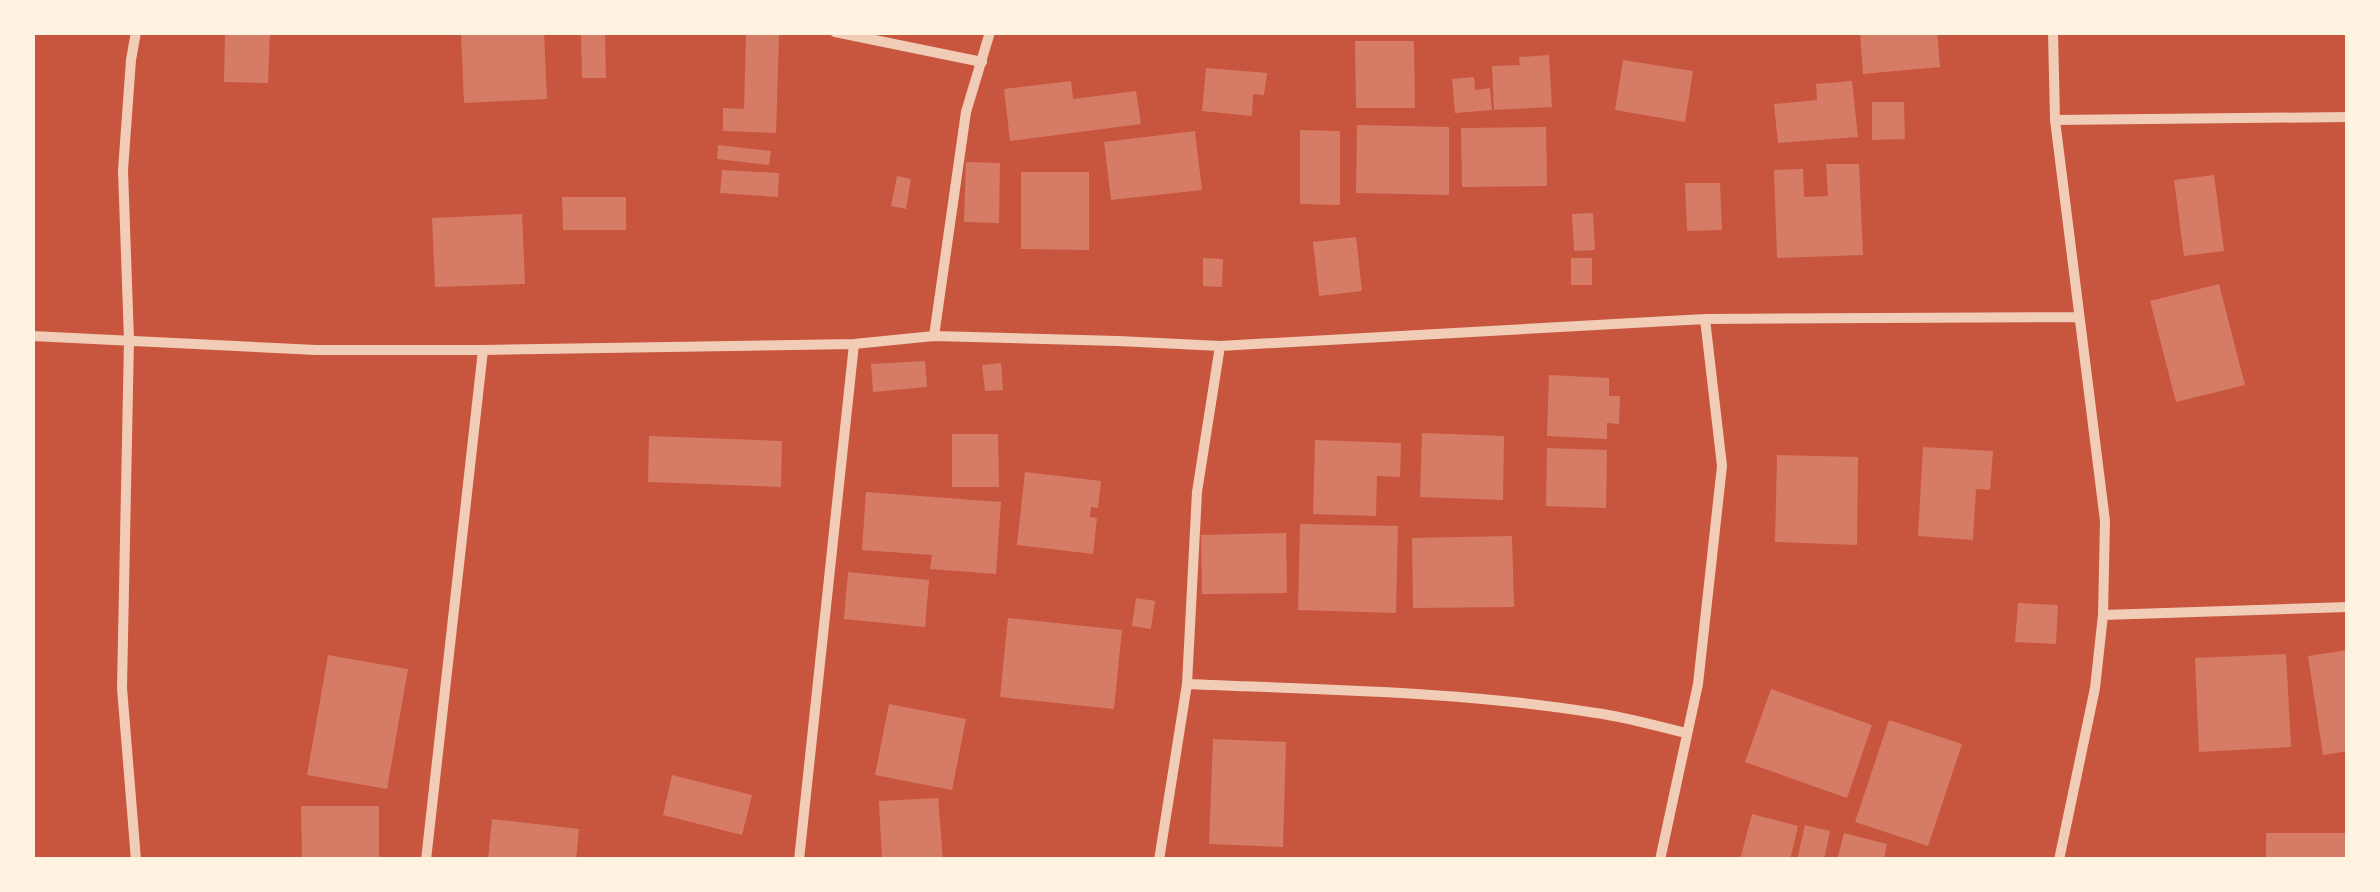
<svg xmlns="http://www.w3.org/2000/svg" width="2380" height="892" font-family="'Nunito Sans',sans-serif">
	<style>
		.building { fill: #d67c66 }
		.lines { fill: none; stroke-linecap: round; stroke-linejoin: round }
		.minor { stroke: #f1ccb7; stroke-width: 10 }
	</style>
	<rect width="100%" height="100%" fill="#c8553d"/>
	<path class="building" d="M 225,32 L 270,32 L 268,83 L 224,82 Z
		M 461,32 L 544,32 L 547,99 L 464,103 Z
		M 1860,32 L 1937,32 L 1940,67 L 1863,74 Z
		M 746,34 L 779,35 L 776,133 L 723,131 L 723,108 L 744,109 Z
		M 581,35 L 605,35 L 606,78 L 582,78 Z
		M 1355,41 L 1414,41 L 1415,108 L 1356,108 Z
		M 1549,55 L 1552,107 L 1494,110 L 1492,66 L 1520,65 L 1519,57 Z
		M 1623,60 L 1693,71 L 1685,122 L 1615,110 Z
		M 1206,68 L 1267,73 L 1264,95 L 1253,94 L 1252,116 L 1202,111 Z
		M 1474,77 L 1475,90 L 1490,88 L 1492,110 L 1455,113 L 1452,79 Z
		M 1071,81 L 1073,99 L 1136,91 L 1141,124 L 1010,141 L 1004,89 Z
		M 1852,81 L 1858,137 L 1778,143 L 1774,104 L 1817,100 L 1816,84 Z
		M 1872,102 L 1904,102 L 1905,139 L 1872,140 Z
		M 1357,125 L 1449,127 L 1449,195 L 1356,193 Z
		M 1546,127 L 1547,186 L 1462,187 L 1461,128 Z
		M 1300,130 L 1340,131 L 1340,205 L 1300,204 Z
		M 1195,131 L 1202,190 L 1111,200 L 1104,142 Z
		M 718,145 L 771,151 L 769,165 L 717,159 Z
		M 966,162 L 1000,163 L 999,223 L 964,222 Z
		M 1826,164 L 1859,164 L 1863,255 L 1777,258 L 1774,170 L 1803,169 L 1804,197 L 1828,196 Z
		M 722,170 L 779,173 L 778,197 L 720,193 Z
		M 1021,172 L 1089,172 L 1089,250 L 1021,249 Z
		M 2214,175 L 2224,251 L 2184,256 L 2174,180 Z
		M 897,176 L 911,179 L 906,209 L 891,206 Z
		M 1685,183 L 1720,183 L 1722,230 L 1687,231 Z
		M 562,197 L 626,197 L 626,230 L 563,230 Z
		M 1593,213 L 1595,250 L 1574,251 L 1572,214 Z
		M 522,214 L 525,284 L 435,287 L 432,218 Z
		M 1356,237 L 1362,291 L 1319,296 L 1313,242 Z
		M 1203,258 L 1223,259 L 1222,287 L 1203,286 Z
		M 1571,258 L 1592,258 L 1592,285 L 1571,285 Z
		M 2219,284 L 2245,385 L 2176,402 L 2150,301 Z
		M 925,361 L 927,387 L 873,392 L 871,364 Z
		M 1001,363 L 1003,390 L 985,391 L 982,365 Z
		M 1549,375 L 1609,378 L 1609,396 L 1620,396 L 1619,424 L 1607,423 L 1607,439 L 1547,436 Z
		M 1422,433 L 1504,436 L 1503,500 L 1420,497 Z
		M 952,434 L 998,434 L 999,487 L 952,487 Z
		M 649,436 L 782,441 L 781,487 L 648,482 Z
		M 1315,440 L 1401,443 L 1400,477 L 1377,476 L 1376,516 L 1313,514 Z
		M 1923,447 L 1993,451 L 1990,490 L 1976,489 L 1973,540 L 1918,536 Z
		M 1547,448 L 1607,450 L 1606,508 L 1546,506 Z
		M 1777,455 L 1858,457 L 1857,545 L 1775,542 Z
		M 1025,472 L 1101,481 L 1098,508 L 1091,507 L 1090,517 L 1097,518 L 1093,554 L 1017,545 Z
		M 866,492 L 1001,502 L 996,574 L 930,569 L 932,555 L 862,550 Z
		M 1300,524 L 1398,526 L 1396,613 L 1298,610 Z
		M 1286,533 L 1287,593 L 1202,594 L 1201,535 Z
		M 1512,536 L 1514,607 L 1413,608 L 1412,538 Z
		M 848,572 L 929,580 L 925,627 L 844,619 Z
		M 1136,598 L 1155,601 L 1151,629 L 1132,626 Z
		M 2018,603 L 2058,605 L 2056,644 L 2015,642 Z
		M 1008,618 L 1122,630 L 1114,709 L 1000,697 Z
		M 2348,650 L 2348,751 L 2323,755 L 2308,656 Z
		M 2286,654 L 2291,747 L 2199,752 L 2195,658 Z
		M 328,655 L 408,669 L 387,789 L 307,775 Z
		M 1771,689 L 1872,725 L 1847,798 L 1745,762 Z
		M 889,704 L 966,719 L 952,790 L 875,775 Z
		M 1889,720 L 1962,744 L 1928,846 L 1855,822 Z
		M 1213,739 L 1286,742 L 1283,847 L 1209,844 Z
		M 672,775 L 752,795 L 742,835 L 663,815 Z
		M 938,798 L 943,860 L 882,860 L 879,801 Z
		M 301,806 L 379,806 L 379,860 L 302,860 Z
		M 1752,814 L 1798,826 L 1790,860 L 1740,860 Z
		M 492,819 L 579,829 L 576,860 L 488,860 Z
		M 1805,825 L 1830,831 L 1824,860 L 1797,860 Z
		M 1844,833 L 1887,844 L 1884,860 L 1837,860 Z
		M 2266,833 L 2348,833 L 2348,860 L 2266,860 Z"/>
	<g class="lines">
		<path class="minor" d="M 136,32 L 131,60 L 123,170 L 129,340 L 122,688 L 136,860
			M 835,32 L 982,62
			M 2053,32 L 2055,120 L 2105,521 L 2103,615 L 2095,688 L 2059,860
			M 2055,120 L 2348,117
			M 32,336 L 316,350 L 483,350 L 854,344 L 934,336 L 1118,341 L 1220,346 L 1705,319 L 2079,317
			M 934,336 L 966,112 L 990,32
			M 2103,615 L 2348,607
			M 1187,684 C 1324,690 1461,691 1596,713 C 1626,717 1656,726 1686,733
			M 426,860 L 483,350
			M 799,860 L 854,344
			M 1159,860 L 1187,684 L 1197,492 L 1220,346
			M 1660,860 L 1698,684 L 1722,466 L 1705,319"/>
	</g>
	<rect width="2380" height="892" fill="none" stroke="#fff3e0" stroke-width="70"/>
</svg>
